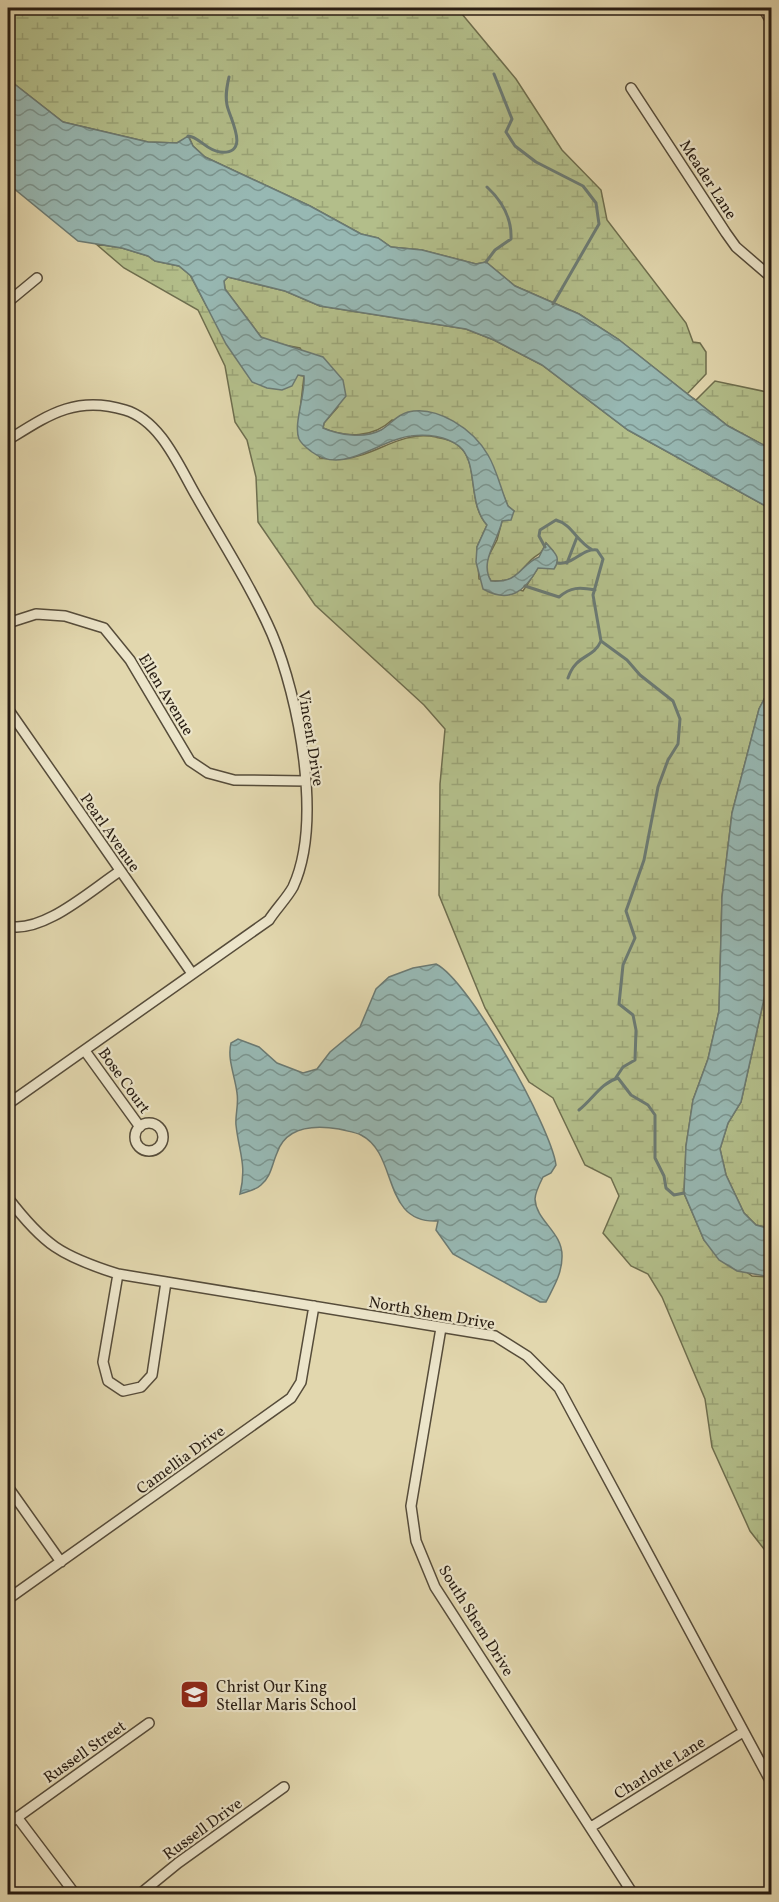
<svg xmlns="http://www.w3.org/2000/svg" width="779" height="1902" font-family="Vollkorn,serif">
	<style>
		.wetland { fill: url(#wetland-marsh); stroke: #6e6e4e; stroke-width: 1.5 }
		.water { fill: url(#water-waves); stroke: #6b7a73; stroke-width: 1.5 }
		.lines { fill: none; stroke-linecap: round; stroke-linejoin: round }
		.stream { stroke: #6b7a73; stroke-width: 3 }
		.street-casing { stroke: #564c3a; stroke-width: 12 }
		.street { stroke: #ece5ca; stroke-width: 9 }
		.labels { text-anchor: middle; stroke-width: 4.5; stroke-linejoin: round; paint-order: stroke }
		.street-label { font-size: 16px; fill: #281d13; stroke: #ece5ca }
		.poi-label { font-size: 16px; fill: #281d13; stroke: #ece5ca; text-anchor: start }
	</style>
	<defs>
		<pattern id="wetland-marsh" width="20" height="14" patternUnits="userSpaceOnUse" patternTransform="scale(1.5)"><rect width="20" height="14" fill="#b3be8a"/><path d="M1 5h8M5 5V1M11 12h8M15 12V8" fill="none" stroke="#9aa376"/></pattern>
		<pattern id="water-waves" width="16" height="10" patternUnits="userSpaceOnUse" patternTransform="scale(1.5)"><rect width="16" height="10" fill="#97b8b3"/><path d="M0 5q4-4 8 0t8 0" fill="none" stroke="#7b9590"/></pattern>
	</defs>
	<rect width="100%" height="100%" fill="#e2d7ae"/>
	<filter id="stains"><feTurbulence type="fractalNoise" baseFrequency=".00333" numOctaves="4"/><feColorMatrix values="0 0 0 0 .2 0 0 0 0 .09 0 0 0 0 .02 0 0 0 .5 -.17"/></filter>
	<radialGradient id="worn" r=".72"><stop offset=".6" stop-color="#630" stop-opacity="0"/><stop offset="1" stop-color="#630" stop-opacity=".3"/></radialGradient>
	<path class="wetland" d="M 8,8 L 457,8 L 516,79 L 562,150 L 601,190 L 607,220 L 686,323 L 693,342 L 700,343 L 706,352 L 706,374 L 687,394 L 696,400 L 715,381 L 767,392 L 771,398 L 771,449 L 728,426 L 618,339 L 579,314 L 515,286 L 486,262 L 476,264 L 422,250 L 391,247 L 378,238 L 361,234 L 310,206 L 205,157 L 193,146 L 189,137 L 177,143 L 148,142 L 63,122 L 8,79 Z
		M 96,244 L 122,248 L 148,256 L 155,261 L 179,266 L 190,275 L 207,307 L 298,375 L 304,376 L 299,419 L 320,458 C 327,458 335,460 343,459 C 377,456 400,430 436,437 C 445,439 455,441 461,448 C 479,466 467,503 487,525 L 477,547 L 479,579 L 523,591 L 538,568 L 546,566 L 553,551 L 546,543 C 541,556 538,553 531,560 C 516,575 516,582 491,581 L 486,573 L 487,559 L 497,540 L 502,521 L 514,511 L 508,506 L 499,485 L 463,428 L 392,420 C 373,438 346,438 323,428 L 324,423 L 338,407 L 300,348 L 268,342 L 261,337 L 225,289 L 224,281 L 228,277 L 285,291 L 320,306 L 466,329 L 494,340 L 542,365 L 628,430 L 771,509 L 771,686 L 759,709 L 732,813 L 722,897 L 719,1011 L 708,1059 L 693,1100 L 686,1146 L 684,1193 L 704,1240 L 752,1276 L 771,1277 L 771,1558 L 750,1531 L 712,1447 L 705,1399 L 662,1297 L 648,1274 L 631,1266 L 603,1233 L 619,1196 L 611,1178 L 585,1165 L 553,1098 L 529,1082 L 485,1008 L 439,895 L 440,784 L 445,729 L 424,705 L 315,605 L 258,522 L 256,477 L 247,440 L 235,422 L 225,366 L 198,310 L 124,268 Z
		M 771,920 L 771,1229 L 756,1225 L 744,1213 L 726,1175 L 720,1149 L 728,1123 L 741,1102 L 766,990 Z"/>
	<path class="water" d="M 8,79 L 63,122 L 148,142 L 177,143 L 188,136 L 193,146 L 205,157 L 310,206 L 361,234 L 378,238 L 391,247 L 422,250 L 476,264 L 486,262 L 515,286 L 579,314 L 618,339 L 728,426 L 771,449 L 771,509 L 628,430 L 542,365 L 494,340 L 466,329 L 320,306 L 285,291 L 228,277 L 224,281 L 225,289 L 261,337 L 323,357 L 343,380 L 346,396 L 324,423 L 323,428 C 339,435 364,439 381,430 C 390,425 396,415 408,412 C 437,405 473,429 488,455 C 497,470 501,490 508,506 L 514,511 L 511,520 L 502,521 C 498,542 479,561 491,581 C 521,583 519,565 539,557 L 546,543 C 554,552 562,557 554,569 L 538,568 C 525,591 510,604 483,589 L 476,562 L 477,547 L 487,525 C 467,503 479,462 459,446 C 446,436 427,434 411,436 C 379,439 344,476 312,452 C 307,448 302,445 299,439 C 293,424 306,393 304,376 L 298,375 L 292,386 L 282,390 L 267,388 L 252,382 L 226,344 L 191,276 L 179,266 L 155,261 L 148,256 L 122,248 L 78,241 L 12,187 L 8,179 Z
		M 771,686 L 772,920 L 766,990 L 741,1102 L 728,1123 L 720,1149 L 726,1175 L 744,1213 L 756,1225 L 771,1229 L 771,1277 L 737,1271 L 719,1260 L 704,1240 L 684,1193 L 686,1146 L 693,1100 L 708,1059 L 719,1011 L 722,897 L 732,813 L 759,709 Z
		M 436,964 C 469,980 551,1127 556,1165 L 551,1173 L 543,1177 C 540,1183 535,1193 535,1199 C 536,1221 563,1232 562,1257 C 562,1274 553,1288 546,1302 L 540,1302 L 453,1254 L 436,1230 L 438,1221 C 381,1224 399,1154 361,1135 C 355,1132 346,1131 339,1129 C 314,1125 286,1126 277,1153 C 272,1164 271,1177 261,1185 C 256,1190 246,1192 240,1194 C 247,1164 239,1153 236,1125 C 235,1115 239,1104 237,1093 C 235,1076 227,1059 231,1043 L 238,1039 L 259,1047 L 277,1063 L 303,1073 L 317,1069 L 330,1052 L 360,1027 L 376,989 L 389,977 L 413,968 Z"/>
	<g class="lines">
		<path class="stream" d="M 494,74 L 512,119 L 506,132 L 515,146 L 536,162 L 583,186 L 596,203 L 599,224 L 553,304
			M 188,136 C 198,136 207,151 220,152 C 252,155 229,117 227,105 C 225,95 227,86 229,77
			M 486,262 L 495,250 L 511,239 C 512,218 502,201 487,187
			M 545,547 L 539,536 L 540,530 L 556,520 C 571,524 577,541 591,549
			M 558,563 C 574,565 582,548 597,550 L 603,559 L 593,595 L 601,641 L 627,660 L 640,675 L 673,701 L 680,719 L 678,744 L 668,760 L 658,787 L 644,860 L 626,911 L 635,938 L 623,965 L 619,1004 L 633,1015 L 636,1030 L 635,1060 L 623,1067 L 615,1079
			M 567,563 L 577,537
			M 525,586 L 559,597 C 571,587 579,587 595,590
			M 568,678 C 576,654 593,659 601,641
			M 579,1110 C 593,1099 601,1083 618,1078 L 631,1095 L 648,1105 L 655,1115 L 655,1158 L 664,1176 L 666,1188 L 674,1195 L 684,1193"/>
		<defs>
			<path id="street" d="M 763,8 L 772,23
				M 631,88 L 726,233 L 736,247 L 772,278
				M 8,302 L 37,278
				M 8,440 C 48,415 76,395 125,410 C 162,421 180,469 198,499 C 223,543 252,588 272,634 C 299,698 323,822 293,887 C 287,898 276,909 269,920 L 8,1104
				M 8,623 L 36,614 L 65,616 L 104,628 L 130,660 L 190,761 L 208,773 L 234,780 L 306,781
				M 8,709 L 191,972
				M 8,926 C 43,934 91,890 120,871
				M 85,1051 L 140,1127
				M135 1137a14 14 0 1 1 28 0a14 14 0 1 1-28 0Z
				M 8,1198 C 44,1245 61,1256 118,1274 L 495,1336 L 527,1356 L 559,1388 L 772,1784
				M 118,1274 L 103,1362 L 108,1381 L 123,1391 L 141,1387 L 152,1375 L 166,1282
				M 441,1328 L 411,1506 L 416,1541 L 435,1587 L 633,1894
				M 8,1487 L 61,1562
				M 8,1599 L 291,1398 L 301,1382 L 314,1306
				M 17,1817 L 75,1894
				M 8,1824 L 149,1723
				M 591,1827 L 743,1732
				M 140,1894 L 178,1863 L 284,1787"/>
		</defs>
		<use href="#street" class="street-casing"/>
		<use href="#street" class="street"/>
	</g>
	<defs>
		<symbol id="school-square" viewBox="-11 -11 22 22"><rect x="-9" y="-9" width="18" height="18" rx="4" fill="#8f2418" stroke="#ece5ca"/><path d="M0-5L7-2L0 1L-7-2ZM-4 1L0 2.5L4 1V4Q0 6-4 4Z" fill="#fff"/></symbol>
	</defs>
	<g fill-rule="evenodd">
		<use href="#school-square" x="178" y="1678" width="33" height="33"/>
	</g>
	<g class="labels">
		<g class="street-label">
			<text transform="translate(709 179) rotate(57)" y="6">Meader Lane</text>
			<text transform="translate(167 694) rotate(59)" y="6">Ellen Avenue</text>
			<text transform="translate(312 738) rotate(81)" y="6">Vincent Drive</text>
			<text transform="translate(111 832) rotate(55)" y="6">Pearl Avenue</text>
			<text transform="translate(125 1080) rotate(54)" y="6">Bose Court</text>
			<text transform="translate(432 1312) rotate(10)" y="6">North Shem Drive</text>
			<text transform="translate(180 1459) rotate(-36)" y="6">Camellia Drive</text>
			<text transform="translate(477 1620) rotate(58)" y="6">South Shem Drive</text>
			<text transform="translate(84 1751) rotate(-35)" y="6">Russell Street</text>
			<text transform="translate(659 1767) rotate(-32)" y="6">Charlotte Lane</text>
			<text transform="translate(202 1828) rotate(-36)" y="6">Russell Drive</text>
		</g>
		<g class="poi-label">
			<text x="216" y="1692">Christ Our King<tspan x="216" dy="18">Stellar Maris School</tspan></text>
		</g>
	</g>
	<rect width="779" height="1902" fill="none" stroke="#e2d7ae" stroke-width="30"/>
	<rect x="9" y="9" width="761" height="1884" fill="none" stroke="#281d13" stroke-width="3"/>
	<rect x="15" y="15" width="749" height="1872" fill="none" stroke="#281d13" stroke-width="1.5"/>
	<rect width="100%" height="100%" filter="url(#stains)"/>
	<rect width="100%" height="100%" fill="url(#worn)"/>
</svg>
